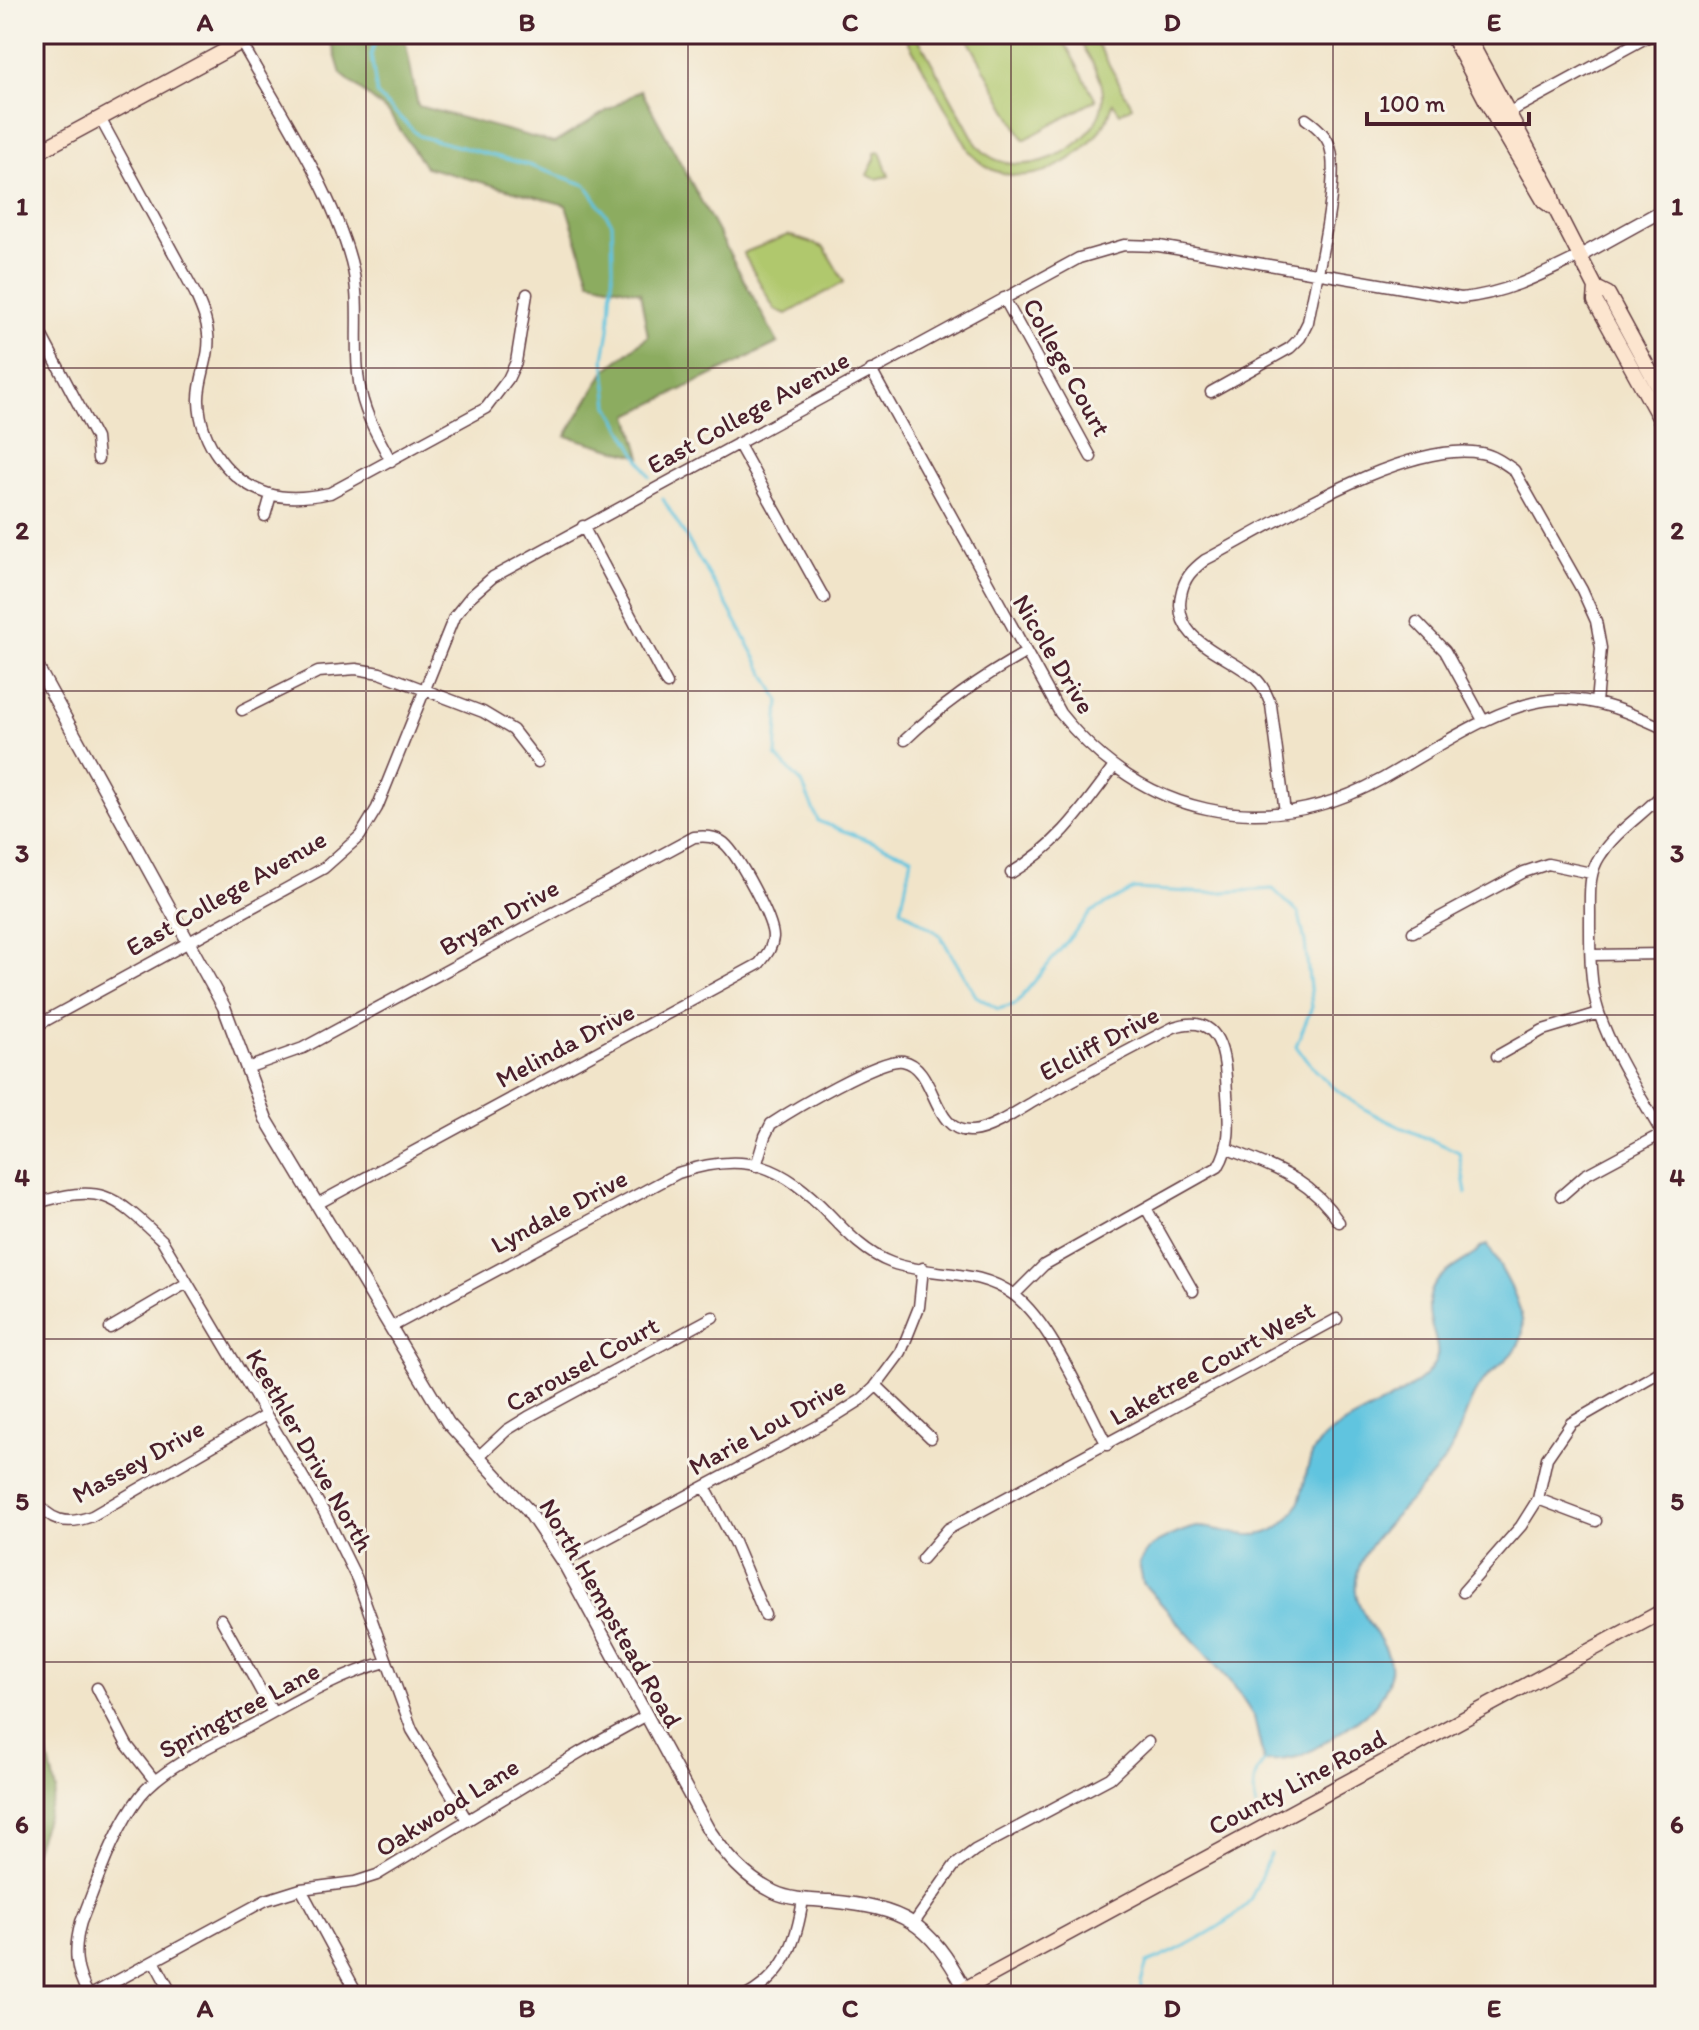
<svg xmlns="http://www.w3.org/2000/svg" width="1699" height="2030" font-family="Itim,sans-serif">
	<style>
		.green { fill: #b0c86d; stroke: #7d744c; stroke-width: 2 }
		.forest { fill: #8cac60; stroke: #6b6646; stroke-width: 2 }
		.water { fill: #61c4df; stroke: #567285; stroke-width: 2 }
		.lines { fill: none; stroke-linecap: round; stroke-linejoin: round }
		.stream { stroke: #61c4df; stroke-width: 3 }
		.minor-casing { stroke: #633d43; stroke-width: 13 }
		.tertiary-casing { stroke: #633d43; stroke-width: 15 }
		.secondary-casing { stroke: #633d43; stroke-width: 17 }
		.minor { stroke: #fff; stroke-width: 10 }
		.tertiary { stroke: #fff; stroke-width: 12 }
		.secondary { stroke: #fce5cf; stroke-width: 14 }
		.grid { fill: none; stroke: #4a1f2b; stroke-width: 2; stroke-opacity: 0.55 }
		.labels { text-anchor: middle; stroke-width: 6; stroke-linejoin: round; paint-order: stroke }
		.street-label { font-size: 26px; fill: #4a1f2b; stroke: #f7f3e8 }
		.neatline { fill: none; stroke: #4a1f2b; stroke-width: 3 }
		.grid-label { font-size: 26px; text-anchor: middle; font-weight: bold; fill: #4a1f2b }
	</style>
	<rect width="100%" height="100%" fill="#f7f3e8"/>
	<filter id="ink" filterUnits="userSpaceOnUse"><feTurbulence type="fractalNoise" baseFrequency=".0125" numOctaves="2"/><feDisplacementMap in="SourceGraphic" scale="16" xChannelSelector="R" yChannelSelector="G"/><feConvolveMatrix kernelMatrix="1 2 1 2 8 2 1 2 1" color-interpolation-filters="sRGB"/></filter>
	<filter id="wash" filterUnits="userSpaceOnUse"><feTurbulence type="fractalNoise" baseFrequency=".006" numOctaves="4" result="noise"/><feDisplacementMap in="SourceGraphic" scale="32" xChannelSelector="R" yChannelSelector="G"/><feGaussianBlur stdDeviation="1.8" result="paint"/><feColorMatrix in="noise" values="0 0 0 0 0 0 0 0 0 0 0 0 0 0 0 0 0 1.4 0 .05"/><feComposite in="paint" operator="in"/></filter>
	<g filter="url(#wash)">
		<rect width="100%" height="100%" fill="#f1e4c9"/>
		<path class="green" d="M 904,34 L 916,34 L 976,143 C 1009,191 1103,150 1103,96 C 1103,74 1086,53 1076,34 L 1092,34 L 1132,106 L 1120,113 L 1113,103 C 1099,159 1013,205 970,152 Z
			M 965,34 L 1060,34 L 1096,100 L 1024,140 Z
			M 880,152 L 889,176 L 876,179 L 867,175 L 875,159 L 875,153 Z
			M 788,235 L 824,247 L 844,282 L 787,314 L 775,310 L 743,253 Z
			M 1386,1985 L 1451,1996 L 1367,1996 Z"/>
		<path class="forest" d="M 329,34 L 404,34 L 418,106 L 554,143 L 641,90 L 778,343 L 629,415 L 641,457 L 566,436 L 605,371 L 648,336 L 640,292 L 590,281 L 566,205 L 425,167 L 389,113 L 341,74 Z
			M 34,1721 L 45,1741 L 56,1791 L 34,1852 Z"/>
		<path class="water" d="M 1488,1245 C 1502,1272 1522,1299 1523,1329 C 1524,1350 1495,1367 1483,1381 C 1465,1404 1462,1434 1446,1458 C 1424,1491 1382,1523 1364,1556 C 1327,1624 1427,1641 1375,1705 C 1365,1717 1315,1750 1300,1756 C 1288,1760 1275,1760 1264,1762 L 1254,1717 L 1234,1686 L 1143,1583 L 1139,1563 C 1142,1559 1146,1552 1150,1548 C 1156,1542 1191,1526 1199,1527 C 1234,1529 1259,1549 1289,1518 C 1309,1497 1301,1461 1322,1440 C 1349,1413 1428,1393 1437,1356 C 1439,1348 1434,1335 1432,1327 C 1420,1282 1443,1275 1476,1253 L 1481,1247 Z"/>
		<g class="lines">
			<path class="stream" d="M 377,34 L 371,55 L 377,95 L 419,136 L 525,164 L 586,185 L 612,223 L 613,268 L 609,330 L 604,358 L 609,406 L 650,477
				M 663,499 L 727,605 L 779,700 L 776,756 L 802,783 L 818,821 L 912,857 L 901,909 L 940,935 L 976,996 L 998,1009 L 1016,1004 L 1091,912 L 1134,889 L 1208,893 L 1273,889 L 1299,914 L 1305,942 L 1312,1007 L 1296,1046 C 1341,1109 1391,1122 1459,1152 L 1466,1193
				M 1256,1807 C 1253,1789 1251,1776 1264,1762
				M 1141,1996 L 1141,1982 L 1147,1963 C 1172,1954 1235,1922 1249,1901 C 1258,1887 1263,1869 1270,1854"/>
		</g>
	</g>
	<g filter="url(#ink)">
		<g class="lines">
			<defs>
				<path id="minor" d="M 241,42 C 278,108 331,188 351,261 C 362,301 353,342 359,382 C 363,412 377,435 391,461
					M 1504,115 L 1653,34
					M 100,118 L 195,293 C 201,307 207,320 208,334 C 211,357 198,379 199,401 C 200,442 229,482 269,494 C 289,500 311,497 330,493 L 486,408 L 508,379 L 516,362 L 527,294
					M 1004,298 L 1091,457
					M 34,321 L 96,438 L 98,459
					M 871,370 L 1060,713 C 1142,815 1262,844 1380,780 C 1429,753 1494,706 1549,700 C 1589,695 1629,712 1665,729
					M 1211,392 L 1290,348 L 1300,338 L 1308,322 C 1315,282 1341,182 1330,147 C 1327,135 1316,126 1306,119
					M 738,443 L 824,598
					M 265,516 L 271,495
					M 583,526 L 667,684
					M 1417,622 L 1445,651 L 1484,722
					M 242,710 L 318,672 L 356,669 L 380,673 L 483,712 L 513,730 L 538,762
					M 905,740 C 943,704 980,678 1025,653
					M 1665,791 C 1644,815 1617,829 1600,856 C 1588,874 1590,894 1590,915 C 1590,947 1589,983 1599,1013 C 1614,1057 1643,1099 1665,1139
					M 1285,812 L 1271,705 C 1267,695 1263,685 1255,678 C 1226,653 1172,642 1181,595 C 1184,578 1192,570 1205,560 C 1272,525 1406,439 1481,453 C 1493,455 1504,463 1514,470 L 1582,590 L 1596,621 L 1601,648 L 1596,703
					M 1011,873 C 1058,845 1081,811 1113,768
					M 1413,932 L 1524,872 L 1548,864 L 1591,873
					M 1591,955 L 1665,954
					M 34,1027 L 324,868 L 360,836 L 377,808 L 454,617 L 470,597 L 493,577 L 1079,258 L 1124,245 L 1159,246 L 1461,298 C 1505,294 1541,275 1580,256
					M 1497,1056 L 1543,1030 L 1599,1013
					M 247,1068 L 303,1048 L 694,837 C 705,836 715,836 724,843 C 738,855 773,919 773,937 C 772,949 766,955 759,964 L 317,1204
					M 1228,1149 C 1275,1168 1310,1178 1339,1222
					M 756,1166 L 765,1136 L 771,1124 C 792,1110 881,1057 903,1061 C 937,1067 931,1134 972,1131 C 990,1130 1021,1109 1038,1099 C 1083,1075 1128,1050 1174,1027 C 1224,1011 1225,1059 1227,1094 C 1229,1121 1232,1144 1218,1167 L 1044,1265 L 1014,1295
					M 1561,1196 L 1585,1175 L 1665,1132
					M 34,1204 C 102,1183 113,1194 162,1240 L 324,1512 L 357,1579 L 412,1730 L 467,1820
					M 1146,1208 L 1193,1291
					M 391,1327 L 678,1173 C 746,1150 782,1165 830,1215 C 848,1234 867,1254 892,1263 C 933,1277 978,1268 1014,1295 C 1052,1324 1084,1402 1107,1445
					M 110,1328 L 187,1283
					M 876,1385 L 931,1438
					M 478,1457 L 507,1430 L 528,1417 L 713,1317
					M 705,1487 L 734,1542 L 765,1615
					M 34,1499 C 50,1521 66,1526 92,1516 L 266,1415
					M 1538,1499 L 1596,1521
					M 922,1559 L 948,1529 L 1337,1319
					M 563,1562 L 829,1420 L 861,1400 L 874,1388 L 901,1352 L 919,1307 L 923,1268
					M 1463,1592 L 1521,1526 L 1538,1499 L 1547,1458 L 1571,1423 L 1665,1369
					M 221,1619 L 273,1713
					M 97,1688 L 127,1745 L 155,1781
					M 301,1889 L 356,1991
					M 914,1923 L 954,1866 L 975,1850 L 1110,1778 L 1148,1742
					M 154,1961 L 173,1996
					M 89,1996 L 266,1900 L 301,1889 L 355,1882 L 377,1875 L 582,1751 L 647,1715
					M 89,1996 C 75,1971 73,1950 81,1922 C 98,1880 113,1831 141,1795 C 164,1766 215,1744 248,1727 C 292,1703 338,1675 386,1662
					M 746,1996 C 785,1975 797,1941 803,1899"/>
				<path id="tertiary" d="M 1580,256 L 1665,209
					M 34,661 L 224,1007 L 266,1119 L 448,1423 L 527,1509 L 566,1567 L 708,1829 C 725,1854 745,1878 774,1892 C 791,1900 811,1900 829,1901 C 904,1908 929,1922 965,1989"/>
				<path id="secondary" d="M 1451,34 L 1496,119 L 1544,201 L 1551,206
					M 1466,34 L 1550,190 L 1555,208 L 1596,288 L 1595,301 L 1665,428
					M 34,154 L 256,34
					M 1596,288 L 1608,294 L 1665,399
					M 952,1996 L 1665,1610"/>
			</defs>
			<use href="#minor" class="minor-casing"/>
			<use href="#tertiary" class="tertiary-casing"/>
			<use href="#secondary" class="secondary-casing"/>
			<use href="#minor" class="minor"/>
			<use href="#tertiary" class="tertiary"/>
			<use href="#secondary" class="secondary"/>
		</g>
	</g>
	<path class="grid" d="M 366,34 L 366,1996M 688,34 L 688,1996M 1011,34 L 1011,1996M 1333,34 L 1333,1996M 34,368 L 1665,368M 34,691 L 1665,691M 34,1015 L 1665,1015M 34,1339 L 1665,1339M 34,1662 L 1665,1662"/>
	<g class="labels">
		<g class="street-label">
			<text transform="translate(1067 367) rotate(61)" y="9">College Court</text>
			<text transform="translate(748 412) rotate(-29)" y="9">East College Avenue</text>
			<text transform="translate(1054 654) rotate(59)" y="9">Nicole Drive</text>
			<text transform="translate(226 893) rotate(-30)" y="9">East College Avenue</text>
			<text transform="translate(499 917) rotate(-29)" y="9">Bryan Drive</text>
			<text transform="translate(1099 1043) rotate(-28)" y="9">Elcliff Drive</text>
			<text transform="translate(565 1045) rotate(-28)" y="9">Melinda Drive</text>
			<text transform="translate(559 1211) rotate(-28)" y="9">Lyndale Drive</text>
			<text transform="translate(1212 1363) rotate(-29)" y="9">Laketree Court West</text>
			<text transform="translate(582 1364) rotate(-29)" y="9">Carousel Court</text>
			<text transform="translate(767 1426) rotate(-29)" y="9">Marie Lou Drive</text>
			<text transform="translate(310 1450) rotate(60)" y="9">Keethler Drive North</text>
			<text transform="translate(138 1461) rotate(-29)" y="9">Massey Drive</text>
			<text transform="translate(611 1613) rotate(60)" y="9">North Hempstead Road</text>
			<text transform="translate(239 1710) rotate(-28)" y="9">Springtree Lane</text>
			<text transform="translate(1297 1782) rotate(-28)" y="9">County Line Road</text>
			<text transform="translate(447 1807) rotate(-32)" y="9">Oakwood Lane</text>
		</g>
	</g>
	<rect width="1699" height="2030" fill="none" stroke="#f7f3e8" stroke-width="88"/>
	<path d="M1367 112v12h162v-12" fill="none" stroke="#4a1f2b" stroke-width="4"/>
	<text x="1379" y="112" font-size="24" fill="#4a1f2b" stroke="#f7f3e8" stroke-width="6" paint-order="stroke">100 m</text>
	<rect x="44" y="44" width="1611" height="1942" class="neatline"/>
	<g class="grid-label">
		<text x="205" y="31">A</text>
		<text x="527" y="31">B</text>
		<text x="850" y="31">C</text>
		<text x="1172" y="31">D</text>
		<text x="1494" y="31">E</text>
		<text x="22" y="215">1</text>
		<text x="1677" y="215">1</text>
		<text x="22" y="539">2</text>
		<text x="1677" y="539">2</text>
		<text x="22" y="862">3</text>
		<text x="1677" y="862">3</text>
		<text x="22" y="1186">4</text>
		<text x="1677" y="1186">4</text>
		<text x="22" y="1510">5</text>
		<text x="1677" y="1510">5</text>
		<text x="22" y="1833">6</text>
		<text x="1677" y="1833">6</text>
		<text x="205" y="2017">A</text>
		<text x="527" y="2017">B</text>
		<text x="850" y="2017">C</text>
		<text x="1172" y="2017">D</text>
		<text x="1494" y="2017">E</text>
	</g>
</svg>
